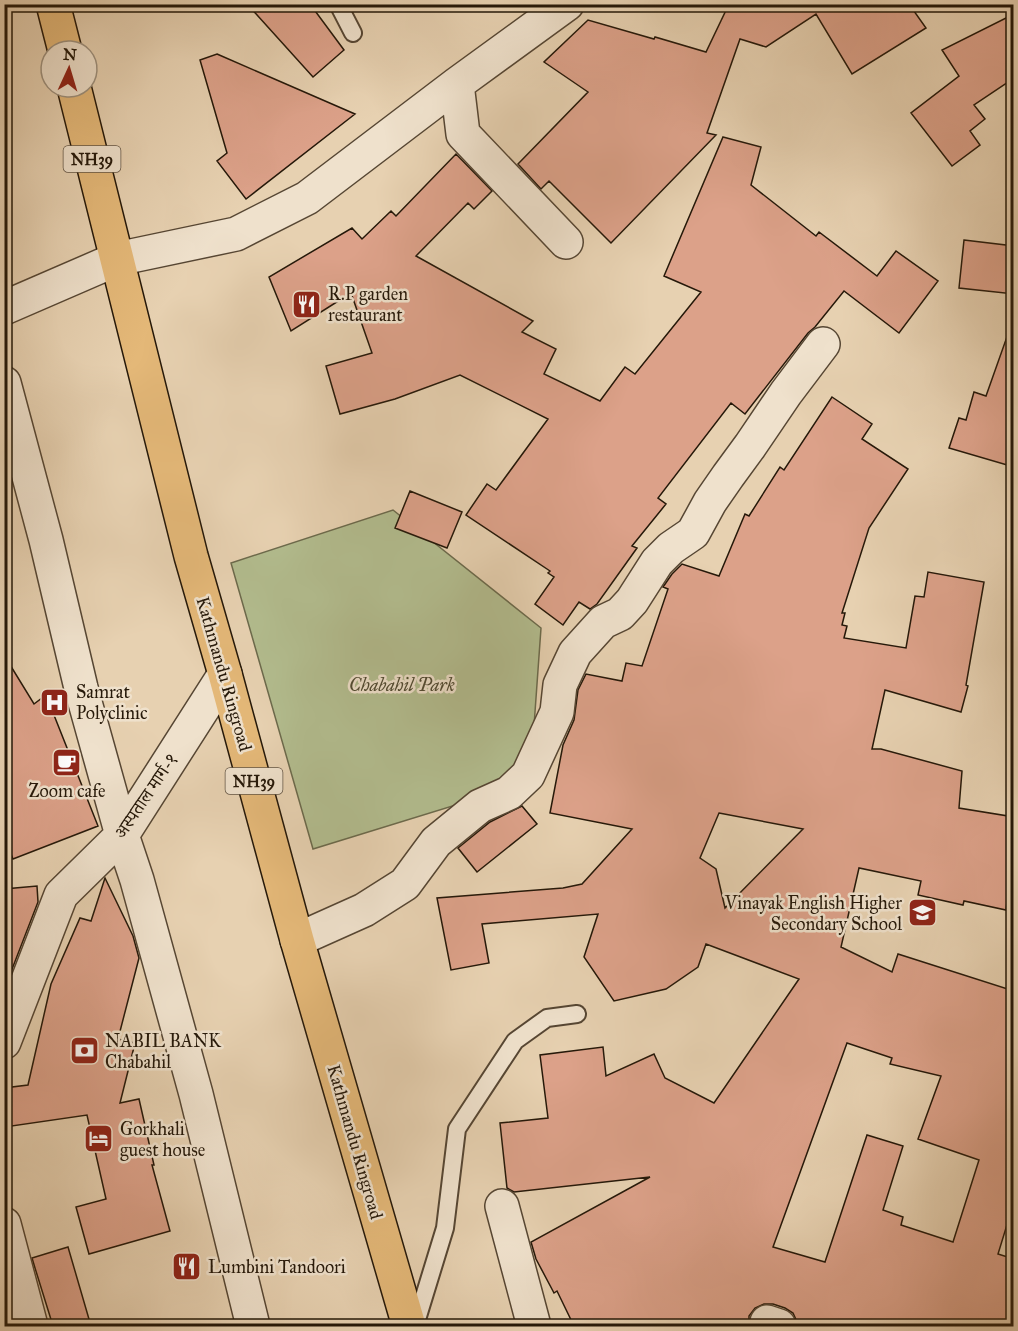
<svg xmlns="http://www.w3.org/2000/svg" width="1018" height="1331" font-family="'IM FELL Great Primer','Noto Serif Devanagari',serif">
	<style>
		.green { fill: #b2bc8e; stroke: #6c6a4c; stroke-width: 1.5 }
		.building { fill: #dca189; stroke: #251809; stroke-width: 1.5; fill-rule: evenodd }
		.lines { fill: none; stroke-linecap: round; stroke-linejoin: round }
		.lane-casing { stroke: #564633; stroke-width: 20 }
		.street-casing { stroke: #564633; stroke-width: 36 }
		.highway-casing { stroke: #251809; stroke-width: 36 }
		.lane { stroke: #efe1cc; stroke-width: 16 }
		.street { stroke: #efe1cc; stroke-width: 33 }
		.highway { stroke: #e4b878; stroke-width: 33 }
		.labels { text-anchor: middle; stroke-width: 5; stroke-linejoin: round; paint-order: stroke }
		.shield { fill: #efe1cc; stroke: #625444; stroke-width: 1.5 }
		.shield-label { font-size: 16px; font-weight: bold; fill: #251809 }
		.poi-label { font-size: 18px; fill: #251809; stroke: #efe1cc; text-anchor: start }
		.street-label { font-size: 18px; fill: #251809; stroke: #efe1cc }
		.park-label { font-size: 18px; font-style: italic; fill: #4f4931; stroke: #efe1cc }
	</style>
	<rect width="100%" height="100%" fill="#e7d1b1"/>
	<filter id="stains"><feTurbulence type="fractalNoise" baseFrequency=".00333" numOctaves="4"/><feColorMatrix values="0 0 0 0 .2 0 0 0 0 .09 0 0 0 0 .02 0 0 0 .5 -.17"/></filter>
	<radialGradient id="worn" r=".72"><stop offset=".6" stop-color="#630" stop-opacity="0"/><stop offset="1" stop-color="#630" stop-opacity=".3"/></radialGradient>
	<path class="green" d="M 393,510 L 541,628 L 530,782 L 313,849 L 231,563 Z"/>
	<path class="building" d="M 247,4 L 310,4 L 344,50 L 313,77 Z
		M 729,4 L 909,4 L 926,28 L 852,74 L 816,14 L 766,47 L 740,39 L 707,133 L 716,135 L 611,243 L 549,181 L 541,189 L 518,164 L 588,92 L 544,62 L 588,20 L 654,39 L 655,37 L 706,52 Z
		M 1014,14 L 1014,78 L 974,105 L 985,119 L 970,131 L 980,145 L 952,166 L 911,113 L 959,76 L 942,50 Z
		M 217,54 L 355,114 L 246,199 L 217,161 L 227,153 L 200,60 Z
		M 723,137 L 761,147 L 751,185 L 816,236 L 819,232 L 877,276 L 896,251 L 938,281 L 899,333 L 844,291 L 815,327 L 808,333 L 745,414 L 731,403 L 658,498 L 666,504 L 632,546 L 637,548 L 597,604 L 590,609 L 579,602 L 563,625 L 535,604 L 554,577 L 548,573 L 550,571 L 466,515 L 487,484 L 496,490 L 548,419 L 460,375 L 395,399 L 340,414 L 326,366 L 372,353 L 351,293 L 291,331 L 269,277 L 352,228 L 362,239 L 391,211 L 396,216 L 456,154 L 492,191 L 474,209 L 468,203 L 416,256 L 533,321 L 522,332 L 556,349 L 544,374 L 600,401 L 625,367 L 635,374 L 701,292 L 664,276 Z
		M 964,240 L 1014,246 L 1014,294 L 959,288 Z
		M 1009,331 L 1014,332 L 1014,467 L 949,448 L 959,418 L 966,420 L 974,392 L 986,396 Z
		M 832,397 L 872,424 L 862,439 L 908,469 L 869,528 L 842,613 L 845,613 L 842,625 L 847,626 L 844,638 L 906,648 L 915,596 L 924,597 L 928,572 L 984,582 L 966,685 L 968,686 L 961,712 L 885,690 L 872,749 L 881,749 L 962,771 L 959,808 L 1014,817 L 1014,841 L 1006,910 L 964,901 L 963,905 L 918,895 L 921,881 L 859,868 L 841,947 L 892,972 L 898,954 L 1014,991 L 1014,1202 L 998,1254 L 1014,1259 L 1014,1309 L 1008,1326 L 797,1326 L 797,1322 L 793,1313 L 785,1308 L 773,1304 L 764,1304 L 755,1308 L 749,1316 L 749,1326 L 574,1326 L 557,1291 L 554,1293 L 536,1259 L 531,1242 L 650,1177 L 514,1192 L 507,1188 L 500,1123 L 548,1118 L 540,1055 L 603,1047 L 606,1076 L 654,1054 L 665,1078 L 714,1103 L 799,979 L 706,944 L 698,967 L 666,989 L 614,1001 L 584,957 L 598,914 L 482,924 L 489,963 L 451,970 L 437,898 L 563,888 L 582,884 L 632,829 L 550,813 L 563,745 L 574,720 L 578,690 L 586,674 L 622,681 L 626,663 L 642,666 L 668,589 L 663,587 L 672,574 L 682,564 L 719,576 L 745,514 L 749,516 L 780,467 L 784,470 ZM 719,813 L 803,829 L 725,908 L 716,869 L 700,858 ZM 847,1043 L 892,1058 L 890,1064 L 941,1076 L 918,1139 L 979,1160 L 953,1242 L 901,1225 L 903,1217 L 883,1210 L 903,1146 L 867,1135 L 825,1262 L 773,1247 Z
		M 410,491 L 462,512 L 447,548 L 395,528 Z
		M 4,655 L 34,704 L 46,695 L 98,826 L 13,859 L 4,837 Z
		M 522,806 L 537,824 L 477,872 L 458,848 L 490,822 Z
		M 105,878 L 133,936 L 139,958 L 118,1039 L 135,1043 L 120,1103 L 139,1099 L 154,1165 L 152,1165 L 170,1231 L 89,1254 L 76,1207 L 106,1199 L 87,1115 L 5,1127 L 4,1088 L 28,1085 L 51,984 L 80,918 L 91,921 Z
		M 37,886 L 38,902 L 9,977 L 4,976 L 4,889 Z
		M 68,1247 L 91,1326 L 53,1326 L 35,1268 L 32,1258 Z"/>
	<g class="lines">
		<defs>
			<path id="lane" d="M 338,4 L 353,33
				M 415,1326 L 445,1228 L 457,1129 L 515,1041 L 547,1018 L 577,1014"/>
			<path id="street" d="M 457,84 L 463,134 L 566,242
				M 4,308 L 117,259 L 236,234 L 307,198 L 457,84 L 567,4
				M 4,383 L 46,540 L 81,688 L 122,835 L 137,880 L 196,1094 L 253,1326
				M 297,940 L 364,910 L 405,884 L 436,842 L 480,806 L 509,793 L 528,775 L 557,712 L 560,685 L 575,653 L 603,622 L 620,614 L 632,601 L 657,562 L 671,548 L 693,533 L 710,502 L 728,476 L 750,446 L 786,393 L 823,344
				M 4,1042 L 61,895 L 122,835 L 225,674
				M 502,1206 L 534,1326
				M 4,1224 L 31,1326
				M 767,1322 L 779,1326"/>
			<path id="highway" d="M 53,4 L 65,51
				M 74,87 L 191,556 L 225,674 L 297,940 L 409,1326"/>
		</defs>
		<use href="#lane" class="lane-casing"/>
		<use href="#street" class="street-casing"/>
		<use href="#highway" class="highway-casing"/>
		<use href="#lane" class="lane"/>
		<use href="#street" class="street"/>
		<use href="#highway" class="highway"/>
	</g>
	<defs>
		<symbol id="restaurant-square" viewBox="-11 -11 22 22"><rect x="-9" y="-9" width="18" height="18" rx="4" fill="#8f2418" stroke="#efe1cc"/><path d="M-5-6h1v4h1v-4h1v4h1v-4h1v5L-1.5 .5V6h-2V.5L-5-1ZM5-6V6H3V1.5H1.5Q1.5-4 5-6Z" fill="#fff"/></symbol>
		<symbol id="hospital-square" viewBox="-11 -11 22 22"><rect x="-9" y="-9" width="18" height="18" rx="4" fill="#8f2418" stroke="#efe1cc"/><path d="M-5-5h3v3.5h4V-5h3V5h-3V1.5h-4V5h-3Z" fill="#fff"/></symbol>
		<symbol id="cafe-square" viewBox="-11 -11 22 22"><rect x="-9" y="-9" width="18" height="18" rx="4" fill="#8f2418" stroke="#efe1cc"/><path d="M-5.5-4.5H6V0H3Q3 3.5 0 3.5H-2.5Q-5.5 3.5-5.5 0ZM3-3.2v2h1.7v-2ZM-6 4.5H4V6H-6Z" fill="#fff"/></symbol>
		<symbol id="school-square" viewBox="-11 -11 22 22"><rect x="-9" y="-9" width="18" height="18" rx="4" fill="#8f2418" stroke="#efe1cc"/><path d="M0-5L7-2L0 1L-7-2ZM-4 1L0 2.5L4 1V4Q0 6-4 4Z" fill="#fff"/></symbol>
		<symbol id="bank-square" viewBox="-11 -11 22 22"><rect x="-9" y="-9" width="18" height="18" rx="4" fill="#8f2418" stroke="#efe1cc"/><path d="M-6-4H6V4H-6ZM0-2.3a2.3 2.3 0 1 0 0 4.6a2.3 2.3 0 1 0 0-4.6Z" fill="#fff"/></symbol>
		<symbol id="hotel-square" viewBox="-11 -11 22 22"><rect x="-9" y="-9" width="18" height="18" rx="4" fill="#8f2418" stroke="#efe1cc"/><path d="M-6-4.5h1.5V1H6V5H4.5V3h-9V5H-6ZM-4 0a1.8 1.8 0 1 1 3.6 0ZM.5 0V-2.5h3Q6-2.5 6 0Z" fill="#fff"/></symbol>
	</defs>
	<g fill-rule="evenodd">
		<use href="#restaurant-square" x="290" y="288" width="33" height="33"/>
		<use href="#hospital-square" x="38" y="686" width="33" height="33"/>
		<use href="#cafe-square" x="50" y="746" width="33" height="33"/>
		<use href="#school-square" x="906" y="896" width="33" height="33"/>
		<use href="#bank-square" x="68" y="1034" width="33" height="33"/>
		<use href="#hotel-square" x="82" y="1122" width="33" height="33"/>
		<use href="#restaurant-square" x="170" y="1250" width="33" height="33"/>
	</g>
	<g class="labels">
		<g class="shield">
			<rect x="63.5" y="146" width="57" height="26" rx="4.5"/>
			<rect x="225.5" y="768" width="57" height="26" rx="4.5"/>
		</g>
		<g class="shield-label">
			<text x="92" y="165">NH39</text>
			<text x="254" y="787">NH39</text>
		</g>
		<g class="poi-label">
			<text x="328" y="300">R.P garden<tspan x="328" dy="21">restaurant</tspan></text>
			<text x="76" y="698">Samrat<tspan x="76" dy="21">Polyclinic</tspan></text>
			<text x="67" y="797" text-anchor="middle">Zoom cafe</text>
			<text x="902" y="909" text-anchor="end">Vinayak English Higher<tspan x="902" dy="21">Secondary School</tspan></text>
			<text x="105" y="1047">NABIL BANK<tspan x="105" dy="21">Chabahil</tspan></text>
			<text x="120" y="1135">Gorkhali<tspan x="120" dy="21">guest house</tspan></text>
			<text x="208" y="1273">Lumbini Tandoori</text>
		</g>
		<g class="street-label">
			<text transform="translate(224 674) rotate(74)" y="6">Kathmandu Ringroad</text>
			<text transform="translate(146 796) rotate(-56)" y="6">अस्पताल मार्ग-१</text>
			<text transform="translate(355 1142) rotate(74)" y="6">Kathmandu Ringroad</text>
		</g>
		<g class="park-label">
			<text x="402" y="691">Chabahil Park</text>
		</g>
	</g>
	<rect width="1018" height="1331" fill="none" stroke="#e7d1b1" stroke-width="24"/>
	<rect x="6" y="6" width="1006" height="1319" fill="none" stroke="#251809" stroke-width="3"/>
	<rect x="12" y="12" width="994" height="1307" fill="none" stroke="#251809" stroke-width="1.5"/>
	<g transform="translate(69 69) rotate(4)"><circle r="28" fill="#efe1cc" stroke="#9e917e" stroke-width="1.5"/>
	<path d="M0-4.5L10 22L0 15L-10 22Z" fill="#8f2418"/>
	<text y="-9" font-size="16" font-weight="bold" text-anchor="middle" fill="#251809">N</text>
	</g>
	<rect width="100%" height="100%" filter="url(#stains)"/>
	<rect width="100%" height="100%" fill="url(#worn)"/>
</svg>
